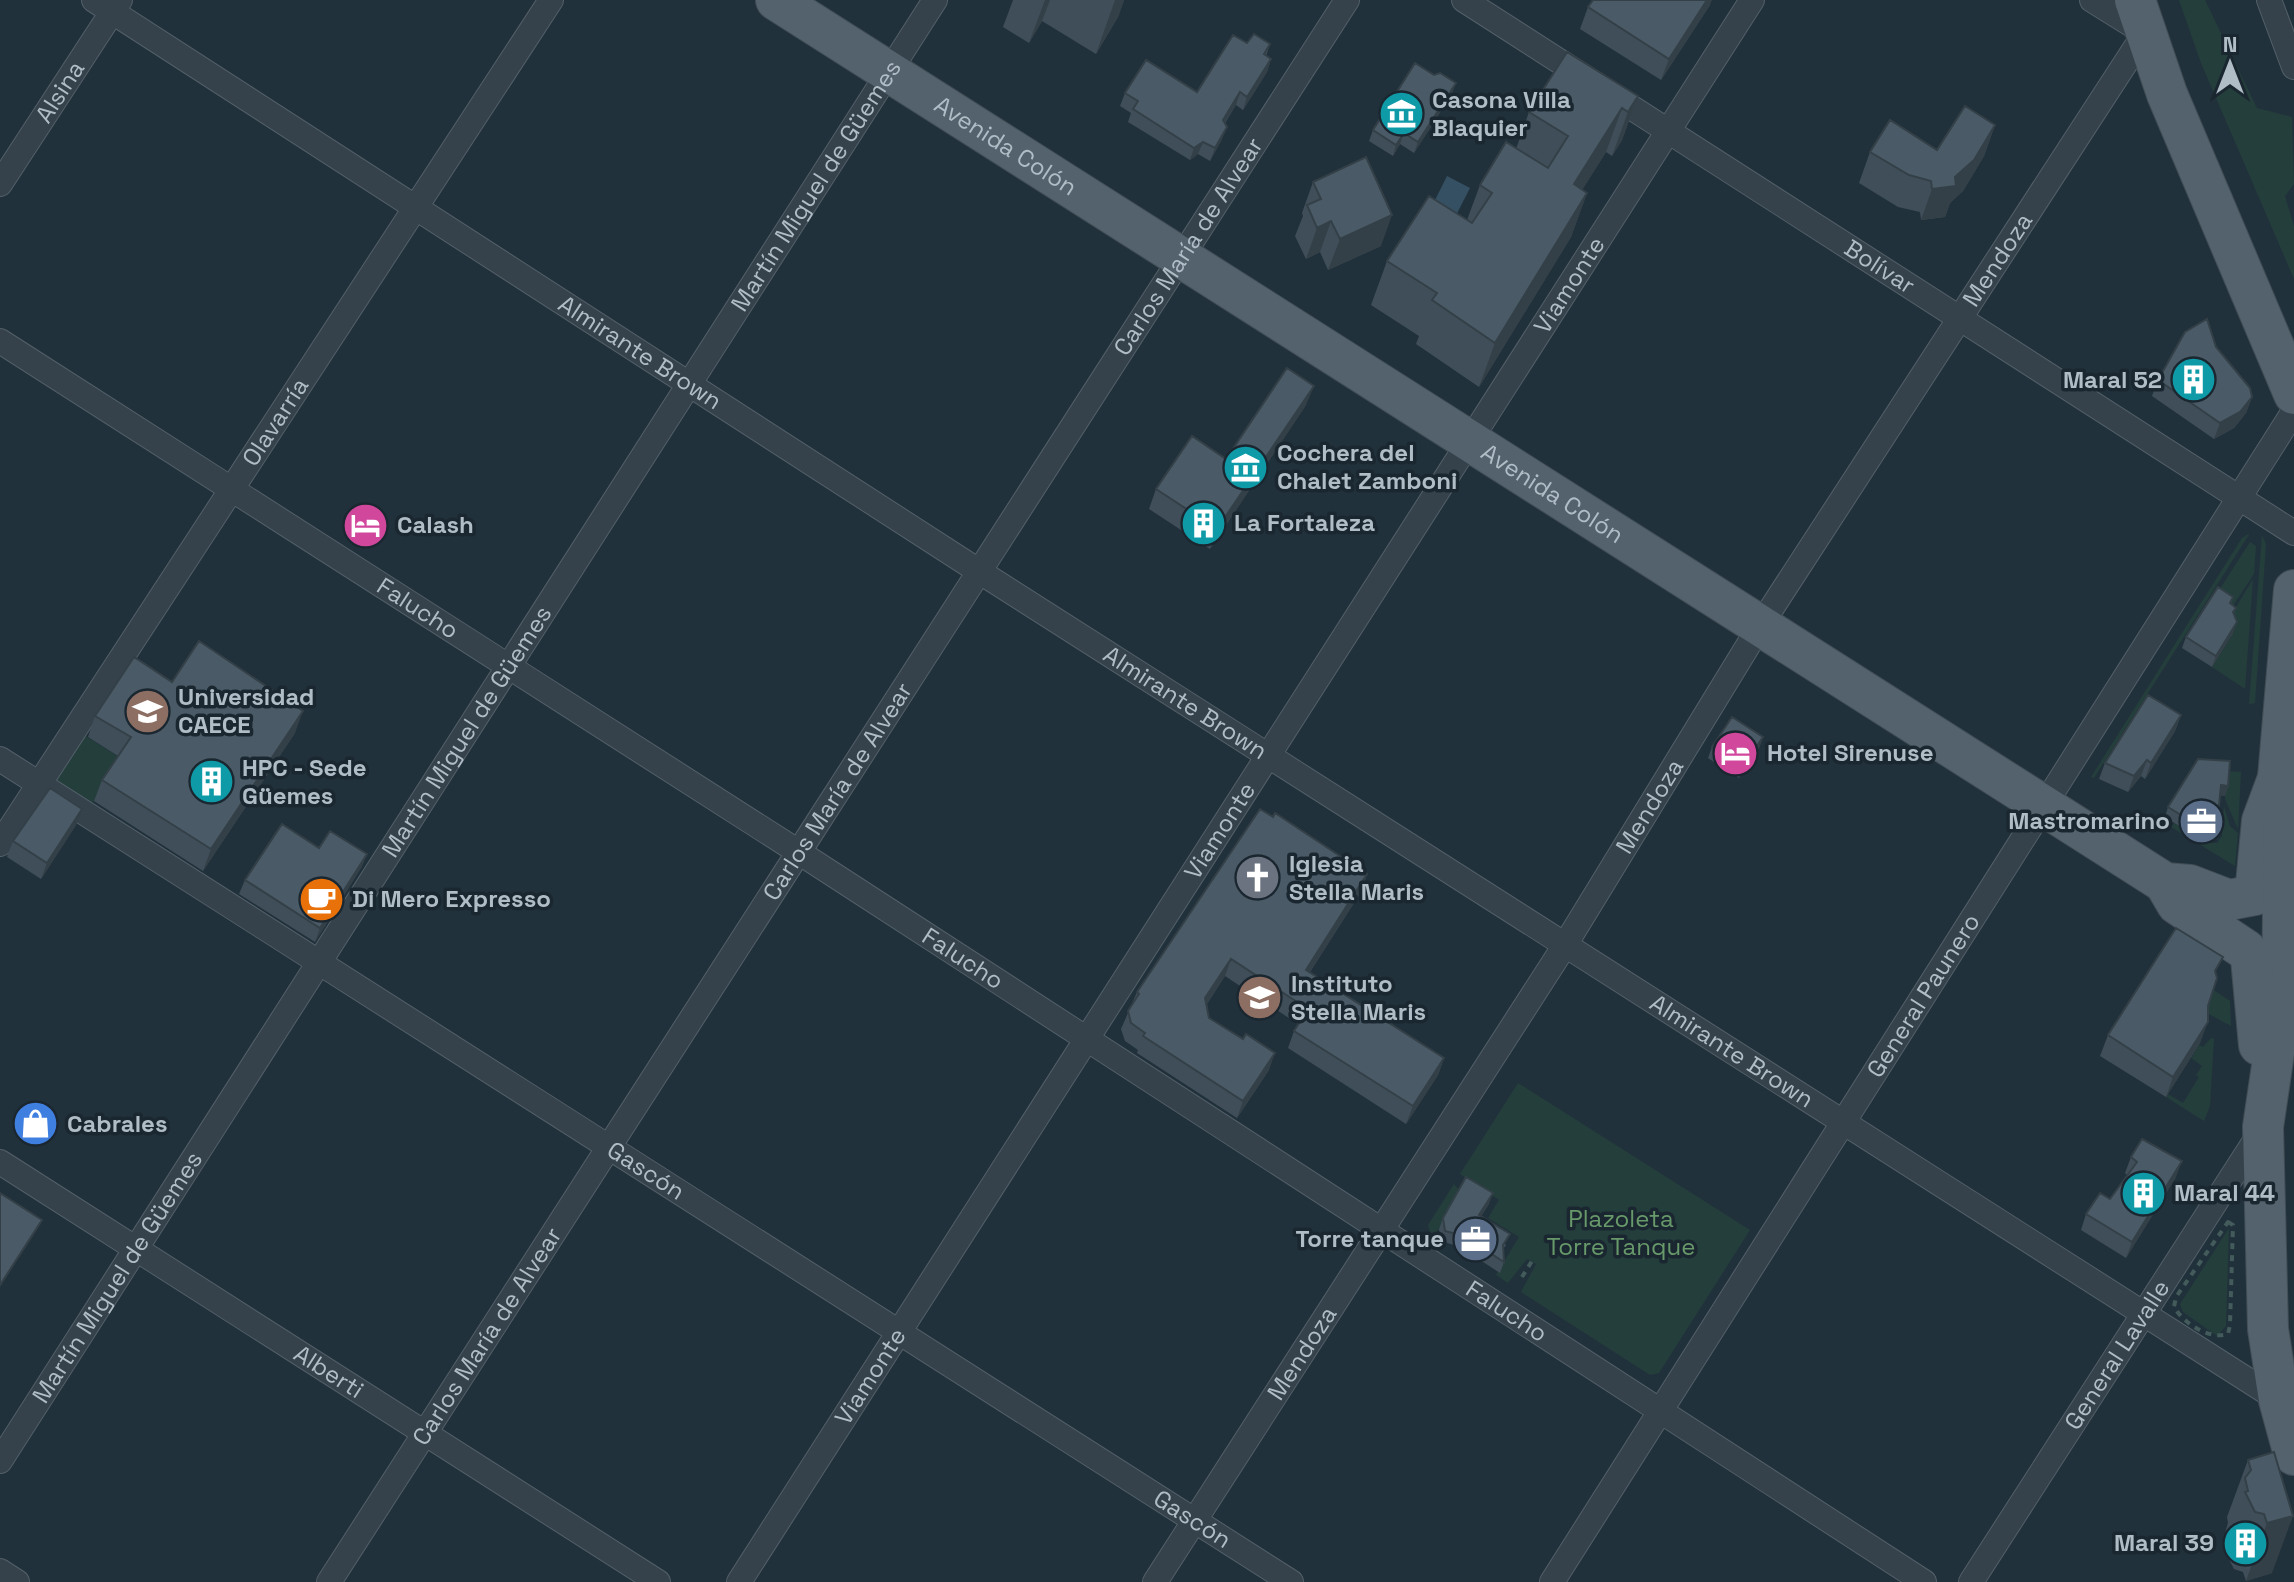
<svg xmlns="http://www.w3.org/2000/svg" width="2294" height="1582" font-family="'Space Grotesk',sans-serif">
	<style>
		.green { fill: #243e3c }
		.water { fill: #355063 }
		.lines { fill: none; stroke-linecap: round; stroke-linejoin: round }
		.street-casing { stroke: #536069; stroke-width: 26 }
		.primary-casing { stroke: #424e57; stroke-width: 42 }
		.path { stroke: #435b5a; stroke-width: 4; stroke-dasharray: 6 6; stroke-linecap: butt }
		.street { stroke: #35424c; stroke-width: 24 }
		.primary { stroke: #53626c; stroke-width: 40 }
		.wall { fill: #404e59 }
		.shaded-wall { fill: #344048 }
		.building { fill: #4a5b67; stroke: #344048; stroke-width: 2 }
		.labels { text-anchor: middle; stroke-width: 7; stroke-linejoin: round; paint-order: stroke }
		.street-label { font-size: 24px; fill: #b0bdc7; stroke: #1b2730 }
		.poi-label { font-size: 24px; font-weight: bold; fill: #b0bdc7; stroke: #1b2730; text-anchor: start }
		.park-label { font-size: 24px; fill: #67996a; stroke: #1b2730 }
	</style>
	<rect width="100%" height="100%" fill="#21313b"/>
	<path class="green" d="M 2179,0 L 2205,0 L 2257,108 L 2292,117 L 2294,184 L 2285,196 L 2294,226 L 2294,279 L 2201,63 Z
		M 2250,533 L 2094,778 L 2091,777 L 2242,538 Z
		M 2262,535 L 2266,544 L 2255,703 L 2249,704 Z
		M 2250,542 L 2256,546 L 2254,574 L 2227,615 L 2214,598 Z
		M 2253,579 L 2245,689 L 2212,667 L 2231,637 L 2230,617 Z
		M 84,735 L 122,759 L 90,807 L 44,777 Z
		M 2227,771 L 2241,772 L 2238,829 L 2225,799 Z
		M 2224,806 L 2230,826 L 2238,833 L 2235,866 L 2171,827 L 2174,823 L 2207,843 L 2217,843 L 2222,836 Z
		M 2212,989 L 2230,1001 L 2231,1026 L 2205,1012 Z
		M 2211,1038 L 2214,1039 L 2210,1106 L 2204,1121 L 2166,1097 L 2168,1094 L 2183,1103 L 2199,1077 L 2196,1075 L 2202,1066 L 2191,1058 L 2199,1045 L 2203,1047 Z
		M 1518,1083 L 1750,1230 L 1659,1373 L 1650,1375 L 1521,1292 L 1536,1264 L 1527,1259 L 1508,1283 L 1496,1275 L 1519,1237 L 1488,1218 L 1499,1200 L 1460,1174 Z
		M 1454,1184 L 1460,1191 L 1437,1232 L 1443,1241 L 1430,1233 L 1428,1225 Z
		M 2229,1228 L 2226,1326 L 2217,1336 L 2183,1312 L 2180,1304 Z"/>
	<path class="water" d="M 1447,176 L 1470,188 L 1449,229 L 1426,218 Z"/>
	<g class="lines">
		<defs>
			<g id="street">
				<path id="s1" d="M 94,0 L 977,570 L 2279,1400"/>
				<path id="s2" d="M 1464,0 L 2294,533"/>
				<path d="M 2269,0 L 2294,67"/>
				<path id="s3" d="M 0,184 L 120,0"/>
				<path id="s4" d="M 0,341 L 797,851 L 1924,1582"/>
				<path id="s5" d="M 0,759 L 1291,1582"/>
				<path id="s6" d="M 0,844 L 551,0"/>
				<path id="s7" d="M 0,1162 L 658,1582"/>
				<path id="s8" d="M 0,1461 L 935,0"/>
				<path d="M 0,1571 L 17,1582"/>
				<path id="s9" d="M 329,1582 L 1347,0"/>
				<path id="s10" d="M 739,1582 L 1752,0"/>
				<path id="s11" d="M 1155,1582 L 1565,945 L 1760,626 L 2145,33 L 2092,0"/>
				<path id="s12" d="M 1552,1582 L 2294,411"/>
				<path id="s13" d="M 1971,1582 L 2262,1130"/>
			</g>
			<g id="primary">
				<path id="s14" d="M 776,0 L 2165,883 L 2190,885 L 2229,900 L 2255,895 L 2262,821 L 2278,778"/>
				<path d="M 2135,0 L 2167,94 L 2294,394"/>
				<path d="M 2294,590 L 2278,778 L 2284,822 L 2282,998 L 2263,1127 L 2268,1329 L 2279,1400 L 2294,1455"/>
				<path d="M 2167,887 L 2177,904 L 2246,950 L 2251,958 L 2259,1045"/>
			</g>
		</defs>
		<use href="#street" class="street-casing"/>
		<use href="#primary" class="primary-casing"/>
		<path class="path" d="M 2228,1222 L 2233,1225 L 2230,1325 L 2228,1334 C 2210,1340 2184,1324 2174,1307 L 2176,1297 Z
			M 1522,1277 L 1532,1261"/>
		<use href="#street" class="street"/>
		<use href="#primary" class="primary"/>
	</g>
	<path class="wall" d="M 1013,0 L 1124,0 L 1118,17 L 1096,54 L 1042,21 L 1029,43 L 1003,27 Z
		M 1710,5 L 1661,80 L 1580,29 L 1588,7 Z
		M 1247,43 L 1270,44 L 1266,56 L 1271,59 L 1267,72 L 1243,110 L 1236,105 L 1225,123 L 1222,139 L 1210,161 L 1198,154 L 1190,160 L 1128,122 L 1131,113 L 1120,106 L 1125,93 L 1197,92 Z
		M 1434,75 L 1452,94 L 1414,153 L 1400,144 L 1393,156 L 1369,141 L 1373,130 Z
		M 1638,96 L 1622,140 L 1612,156 L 1606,152 L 1582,190 L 1587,193 L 1571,237 L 1479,387 L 1416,344 L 1419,336 L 1371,305 L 1387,261 L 1467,220 L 1480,185 L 1516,149 L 1529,112 Z
		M 1995,125 L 1984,156 L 1963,191 L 1950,203 L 1945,217 L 1921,220 L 1920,212 L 1898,207 L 1859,183 L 1870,152 L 1937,150 Z
		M 1313,182 L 1381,246 L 1328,270 L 1320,252 L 1306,259 L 1295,236 L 1303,216 L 1302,213 Z
		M 2216,347 L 2252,397 L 2246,413 L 2234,428 L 2214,439 L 2152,396 L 2158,380 Z
		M 1306,405 L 1210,549 L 1149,509 L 1156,489 L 1226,459 Z
		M 2231,604 L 2236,608 L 2234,613 L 2233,633 L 2212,667 L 2182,648 L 2186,637 Z
		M 172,682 L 295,733 L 203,871 L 94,801 L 102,780 L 118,756 L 88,737 L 95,716 Z
		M 2181,715 L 2175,731 L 2145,779 L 2141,776 L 2128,792 L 2099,779 L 2105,763 Z
		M 1763,737 L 1759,748 L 1739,778 L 1708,758 L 1712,747 Z
		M 2228,786 L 2225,796 L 2220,795 L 2214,825 L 2200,835 L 2190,833 L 2165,817 L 2168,807 Z
		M 76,825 L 41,879 L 7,857 L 13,841 Z
		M 319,848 L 367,854 L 361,868 L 315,942 L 239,894 L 245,880 Z
		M 1367,874 L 1361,892 L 1310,972 L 1444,1058 L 1438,1075 L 1406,1124 L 1288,1048 L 1294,1031 L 1298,1024 L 1225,976 L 1207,1004 L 1209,1018 L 1269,1070 L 1237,1118 L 1137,1053 L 1138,1050 L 1125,1041 L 1121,1029 L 1137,992 Z
		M 2217,975 L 2208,1006 L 2200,1043 L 2166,1097 L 2100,1056 L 2108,1035 Z
		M 2131,1157 L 2176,1177 L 2126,1258 L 2081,1230 L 2086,1214 L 2110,1199 L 2127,1175 L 2125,1173 Z
		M 1489,1204 L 1481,1216 L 1506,1245 L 1503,1249 L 1504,1262 L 1500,1273 L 1460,1247 L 1441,1241 L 1439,1229 L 1443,1218 Z
		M 2274,1452 L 2272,1573 L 2246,1581 L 2243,1572 L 2234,1569 L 2224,1550 L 2226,1544 L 2224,1536 L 2228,1523 L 2227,1517 L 2248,1460 Z"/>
	<path class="shaded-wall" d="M 1045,0 L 1050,0 L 1042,21 L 1029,43 Z
		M 1115,0 L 1124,0 L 1118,17 L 1096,54 Z
		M 1707,0 L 1712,0 L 1710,5 L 1661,80 L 1669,59 Z
		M 1271,59 L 1267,72 L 1243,110 L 1247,97 Z
		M 1456,83 L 1452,94 L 1414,153 L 1418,142 Z
		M 1240,92 L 1236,105 L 1218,132 L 1223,120 Z
		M 1638,96 L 1622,140 L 1612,156 L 1628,112 Z
		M 1622,108 L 1606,152 L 1558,228 L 1574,184 Z
		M 1995,125 L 1984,156 L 1963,191 L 1950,203 L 1945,217 L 1921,220 L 1932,189 L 1955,177 Z
		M 1227,127 L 1222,139 L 1210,161 L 1215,148 Z
		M 1404,133 L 1400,144 L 1393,156 L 1396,145 Z
		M 1203,142 L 1198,154 L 1190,160 L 1194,148 Z
		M 1587,193 L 1571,237 L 1479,387 L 1495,343 Z
		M 1392,215 L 1381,246 L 1328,270 L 1340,239 Z
		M 1331,221 L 1320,252 L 1306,259 L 1317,228 Z
		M 1314,386 L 1306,405 L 1210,549 L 1217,529 Z
		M 2252,397 L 2246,413 L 2234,428 L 2214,439 L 2220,423 Z
		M 2237,622 L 2233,633 L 2212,667 L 2216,656 Z
		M 303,711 L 295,733 L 203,871 L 211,849 Z
		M 2181,715 L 2175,731 L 2145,779 L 2151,763 Z
		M 1763,737 L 1759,748 L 1739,778 L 1742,768 Z
		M 2147,760 L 2141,776 L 2128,792 L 2134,776 Z
		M 2221,785 L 2228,786 L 2225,796 L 2218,795 Z
		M 82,809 L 76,825 L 41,879 L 47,863 Z
		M 2218,816 L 2214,825 L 2200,835 L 2204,825 Z
		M 367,854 L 361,868 L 315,942 L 320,928 Z
		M 1367,874 L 1361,892 L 1300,987 L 1306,970 Z
		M 1231,959 L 1225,976 L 1199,1016 L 1205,998 Z
		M 2208,1022 L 2200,1043 L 2166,1097 L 2173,1077 Z
		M 1275,1053 L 1269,1070 L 1237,1118 L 1243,1101 Z
		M 1444,1058 L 1438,1075 L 1406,1124 L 1413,1106 Z
		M 2182,1161 L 2176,1177 L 2126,1258 L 2132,1242 Z
		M 1493,1193 L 1489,1204 L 1475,1226 L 1479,1215 Z
		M 42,1220 L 40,1225 L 0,1287 L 0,1285 Z
		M 2293,1516 L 2272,1573 L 2246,1581 L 2267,1523 Z"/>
	<path class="building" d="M 1593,0 L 1707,0 L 1669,59 L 1588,7 Z
		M 1254,34 L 1270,44 L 1264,54 L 1271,59 L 1247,97 L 1240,92 L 1223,120 L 1227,127 L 1215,148 L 1203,142 L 1194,148 L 1133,109 L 1138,101 L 1125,93 L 1146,60 L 1197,92 L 1233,35 L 1247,43 Z
		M 1567,52 L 1638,96 L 1628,112 L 1622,108 L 1574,184 L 1587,193 L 1495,343 L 1432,300 L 1437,293 L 1387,261 L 1429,196 L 1472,223 L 1492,193 L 1480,185 L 1506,142 L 1548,168 L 1568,136 L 1529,112 Z
		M 1415,63 L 1434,75 L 1440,73 L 1456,83 L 1418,142 L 1404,133 L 1396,145 L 1373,130 Z
		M 1965,106 L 1995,125 L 1974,160 L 1955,177 L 1956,186 L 1932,189 L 1931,181 L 1909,175 L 1870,152 L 1890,120 L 1937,150 Z
		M 1366,157 L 1392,215 L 1340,239 L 1331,221 L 1317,228 L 1307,205 L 1321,199 L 1313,182 Z
		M 2207,319 L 2216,347 L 2250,388 L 2252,397 L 2240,412 L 2220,423 L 2158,380 L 2185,332 Z
		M 1287,368 L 1314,386 L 1217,529 L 1156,489 L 1192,436 L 1226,459 Z
		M 2218,587 L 2233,597 L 2230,603 L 2236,608 L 2233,612 L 2237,622 L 2216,656 L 2186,637 Z
		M 199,641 L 303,711 L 211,849 L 102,780 L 131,737 L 95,716 L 134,657 L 172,682 Z
		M 2148,695 L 2181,715 L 2151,763 L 2147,760 L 2134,776 L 2105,763 Z
		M 1732,717 L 1763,737 L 1742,768 L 1712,747 Z
		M 2198,759 L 2230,761 L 2228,786 L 2221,785 L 2218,816 L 2204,825 L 2194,823 L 2168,807 Z
		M 50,788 L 82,809 L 47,863 L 13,841 Z
		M 1260,809 L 1273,817 L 1275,813 L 1367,874 L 1306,970 L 1444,1058 L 1413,1106 L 1294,1031 L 1308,1009 L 1231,959 L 1205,998 L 1209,1018 L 1243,1039 L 1246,1034 L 1275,1053 L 1243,1101 L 1143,1036 L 1145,1033 L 1131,1023 L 1128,1011 L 1139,994 L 1137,992 Z
		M 282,824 L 319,848 L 330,831 L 367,854 L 320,928 L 245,880 Z
		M 2176,928 L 2223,957 L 2215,971 L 2217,978 L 2208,1006 L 2208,1022 L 2173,1077 L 2108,1035 Z
		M 2142,1139 L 2182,1161 L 2132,1242 L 2086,1214 L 2100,1193 L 2110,1199 L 2137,1162 L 2131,1157 Z
		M 1466,1177 L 1493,1193 L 1479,1215 L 1510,1234 L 1503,1245 L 1504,1262 L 1464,1236 L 1445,1231 L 1443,1218 Z
		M 0,1193 L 42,1220 L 0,1285 Z
		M 2274,1452 L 2293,1516 L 2267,1523 L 2264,1514 L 2255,1512 L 2245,1492 L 2248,1491 L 2245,1478 L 2251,1470 L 2248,1460 Z"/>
	<defs>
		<symbol id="museum-disc" viewBox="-11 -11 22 22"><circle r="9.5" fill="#0f9aa8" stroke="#1b2730"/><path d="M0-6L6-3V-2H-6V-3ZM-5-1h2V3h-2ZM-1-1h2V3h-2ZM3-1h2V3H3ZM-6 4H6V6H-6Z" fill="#fff"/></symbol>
		<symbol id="building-disc" viewBox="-11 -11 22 22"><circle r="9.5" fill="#0f9aa8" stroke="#1b2730"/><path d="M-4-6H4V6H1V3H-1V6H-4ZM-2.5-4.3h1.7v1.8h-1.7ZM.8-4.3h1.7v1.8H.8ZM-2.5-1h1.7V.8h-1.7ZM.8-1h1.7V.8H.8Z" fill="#fff"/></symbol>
		<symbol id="hotel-disc" viewBox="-11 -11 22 22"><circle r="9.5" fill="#d1479c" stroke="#1b2730"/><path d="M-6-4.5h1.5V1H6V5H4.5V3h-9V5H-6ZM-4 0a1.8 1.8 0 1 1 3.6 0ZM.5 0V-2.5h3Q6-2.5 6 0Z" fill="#fff"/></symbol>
		<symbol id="university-disc" viewBox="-11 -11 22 22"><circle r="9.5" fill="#8d6e63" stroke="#1b2730"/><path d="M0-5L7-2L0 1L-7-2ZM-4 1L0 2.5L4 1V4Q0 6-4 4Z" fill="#fff"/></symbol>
		<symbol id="office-disc" viewBox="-11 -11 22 22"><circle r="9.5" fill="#5c6f8a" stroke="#1b2730"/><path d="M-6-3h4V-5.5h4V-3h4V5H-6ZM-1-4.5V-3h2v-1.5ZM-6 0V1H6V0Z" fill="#fff"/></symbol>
		<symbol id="church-disc" viewBox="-11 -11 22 22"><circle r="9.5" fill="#6b7280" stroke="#1b2730"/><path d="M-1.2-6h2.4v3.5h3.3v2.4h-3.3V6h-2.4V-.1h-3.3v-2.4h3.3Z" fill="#fff"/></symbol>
		<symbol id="cafe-disc" viewBox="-11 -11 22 22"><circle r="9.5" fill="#e8710a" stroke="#1b2730"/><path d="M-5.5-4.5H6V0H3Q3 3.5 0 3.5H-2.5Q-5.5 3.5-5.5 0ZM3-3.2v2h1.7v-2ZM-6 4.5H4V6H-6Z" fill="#fff"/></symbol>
		<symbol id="shop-disc" viewBox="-11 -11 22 22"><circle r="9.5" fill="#3f7fe0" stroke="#1b2730"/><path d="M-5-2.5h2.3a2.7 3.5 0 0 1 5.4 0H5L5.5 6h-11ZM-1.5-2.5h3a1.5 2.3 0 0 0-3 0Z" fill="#fff"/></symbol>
	</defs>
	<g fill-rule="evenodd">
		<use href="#museum-disc" x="1376" y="88" width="51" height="51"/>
		<use href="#building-disc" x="2168" y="354" width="51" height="51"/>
		<use href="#museum-disc" x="1220" y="442" width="51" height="51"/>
		<use href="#building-disc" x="1178" y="498" width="51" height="51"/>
		<use href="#hotel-disc" x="340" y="500" width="51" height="51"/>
		<use href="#university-disc" x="122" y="686" width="51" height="51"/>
		<use href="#hotel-disc" x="1710" y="728" width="51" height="51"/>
		<use href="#building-disc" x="186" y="756" width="51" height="51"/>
		<use href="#office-disc" x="2176" y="796" width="51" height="51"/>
		<use href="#church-disc" x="1232" y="852" width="51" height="51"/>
		<use href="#cafe-disc" x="296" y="874" width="51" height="51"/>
		<use href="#university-disc" x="1234" y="972" width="51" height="51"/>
		<use href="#shop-disc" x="10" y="1098" width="51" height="51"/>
		<use href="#building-disc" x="2118" y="1168" width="51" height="51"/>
		<use href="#office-disc" x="1450" y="1214" width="51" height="51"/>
		<use href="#building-disc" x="2220" y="1518" width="51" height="51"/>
	</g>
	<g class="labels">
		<g class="street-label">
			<text dy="8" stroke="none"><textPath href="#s3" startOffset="110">Alsina</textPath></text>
			<text dy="8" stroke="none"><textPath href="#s14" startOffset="272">Avenida Colón</textPath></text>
			<text dy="8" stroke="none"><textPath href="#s8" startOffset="1514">Martín Miguel de Güemes</textPath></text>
			<text dy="8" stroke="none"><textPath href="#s9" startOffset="1588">Carlos María de Alvear</textPath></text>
			<text dy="8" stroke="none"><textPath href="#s11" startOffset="1568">Mendoza</textPath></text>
			<text dy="8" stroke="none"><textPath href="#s2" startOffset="494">Bolívar</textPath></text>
			<text dy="8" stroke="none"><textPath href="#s10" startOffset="1540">Viamonte</textPath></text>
			<text dy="8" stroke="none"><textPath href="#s1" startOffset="650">Almirante Brown</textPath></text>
			<text dy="8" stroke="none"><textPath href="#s6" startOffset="504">Olavarría</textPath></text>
			<text dy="8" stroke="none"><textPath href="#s14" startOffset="920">Avenida Colón</textPath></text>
			<text dy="8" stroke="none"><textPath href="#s4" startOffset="496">Falucho</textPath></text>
			<text dy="8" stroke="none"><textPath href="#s1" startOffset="1298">Almirante Brown</textPath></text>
			<text dy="8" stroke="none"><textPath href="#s8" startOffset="866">Martín Miguel de Güemes</textPath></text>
			<text dy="8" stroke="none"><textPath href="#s9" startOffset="940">Carlos María de Alvear</textPath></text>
			<text dy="8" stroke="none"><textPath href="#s11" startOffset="920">Mendoza</textPath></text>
			<text dy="8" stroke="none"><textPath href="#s10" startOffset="892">Viamonte</textPath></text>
			<text dy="8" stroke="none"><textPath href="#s4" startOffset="1144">Falucho</textPath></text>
			<text dy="8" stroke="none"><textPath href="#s12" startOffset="694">General Paunero</textPath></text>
			<text dy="8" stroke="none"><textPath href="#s1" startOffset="1946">Almirante Brown</textPath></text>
			<text dy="8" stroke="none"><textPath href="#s5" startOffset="766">Gascón</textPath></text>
			<text dy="8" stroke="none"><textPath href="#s8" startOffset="218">Martín Miguel de Güemes</textPath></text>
			<text dy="8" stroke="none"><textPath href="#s4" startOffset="1792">Falucho</textPath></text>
			<text dy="8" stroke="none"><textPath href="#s9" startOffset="292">Carlos María de Alvear</textPath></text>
			<text dy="8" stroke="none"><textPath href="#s11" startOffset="272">Mendoza</textPath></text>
			<text dy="8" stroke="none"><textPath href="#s13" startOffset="270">General Lavalle</textPath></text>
			<text dy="8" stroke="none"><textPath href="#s7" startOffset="390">Alberti</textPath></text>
			<text dy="8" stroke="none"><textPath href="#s10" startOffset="244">Viamonte</textPath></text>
			<text dy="8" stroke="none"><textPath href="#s5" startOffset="1414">Gascón</textPath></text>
		</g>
		<g class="poi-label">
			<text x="1432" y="108">Casona Villa<tspan x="1432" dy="28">Blaquier</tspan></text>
			<text x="2162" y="388" text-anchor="end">Maral 52</text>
			<text x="1277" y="461">Cochera del<tspan x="1277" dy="28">Chalet Zamboni</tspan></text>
			<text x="1234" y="531">La Fortaleza</text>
			<text x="397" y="533">Calash</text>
			<text x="178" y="705">Universidad<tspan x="178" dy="28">CAECE</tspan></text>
			<text x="1767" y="761">Hotel Sirenuse</text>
			<text x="242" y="776">HPC - Sede<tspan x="242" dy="28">Güemes</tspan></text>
			<text x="2170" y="829" text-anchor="end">Mastromarino</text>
			<text x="1289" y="872">Iglesia<tspan x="1289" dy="28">Stella Maris</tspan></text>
			<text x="352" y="907">Di Mero Expresso</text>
			<text x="1291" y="992">Instituto<tspan x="1291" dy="28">Stella Maris</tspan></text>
			<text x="67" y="1132">Cabrales</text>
			<text x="2174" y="1201">Maral 44</text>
			<text x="1444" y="1247" text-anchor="end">Torre tanque</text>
			<text x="2214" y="1551" text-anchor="end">Maral 39</text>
		</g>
		<g class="park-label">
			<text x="1621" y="1227">Plazoleta<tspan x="1621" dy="28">Torre Tanque</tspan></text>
		</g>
	</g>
	<g transform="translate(2230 64)" stroke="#1b2730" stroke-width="6" paint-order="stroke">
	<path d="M0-6L14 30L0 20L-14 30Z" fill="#b0bdc7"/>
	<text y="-12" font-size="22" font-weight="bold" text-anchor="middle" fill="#b0bdc7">N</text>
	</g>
</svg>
